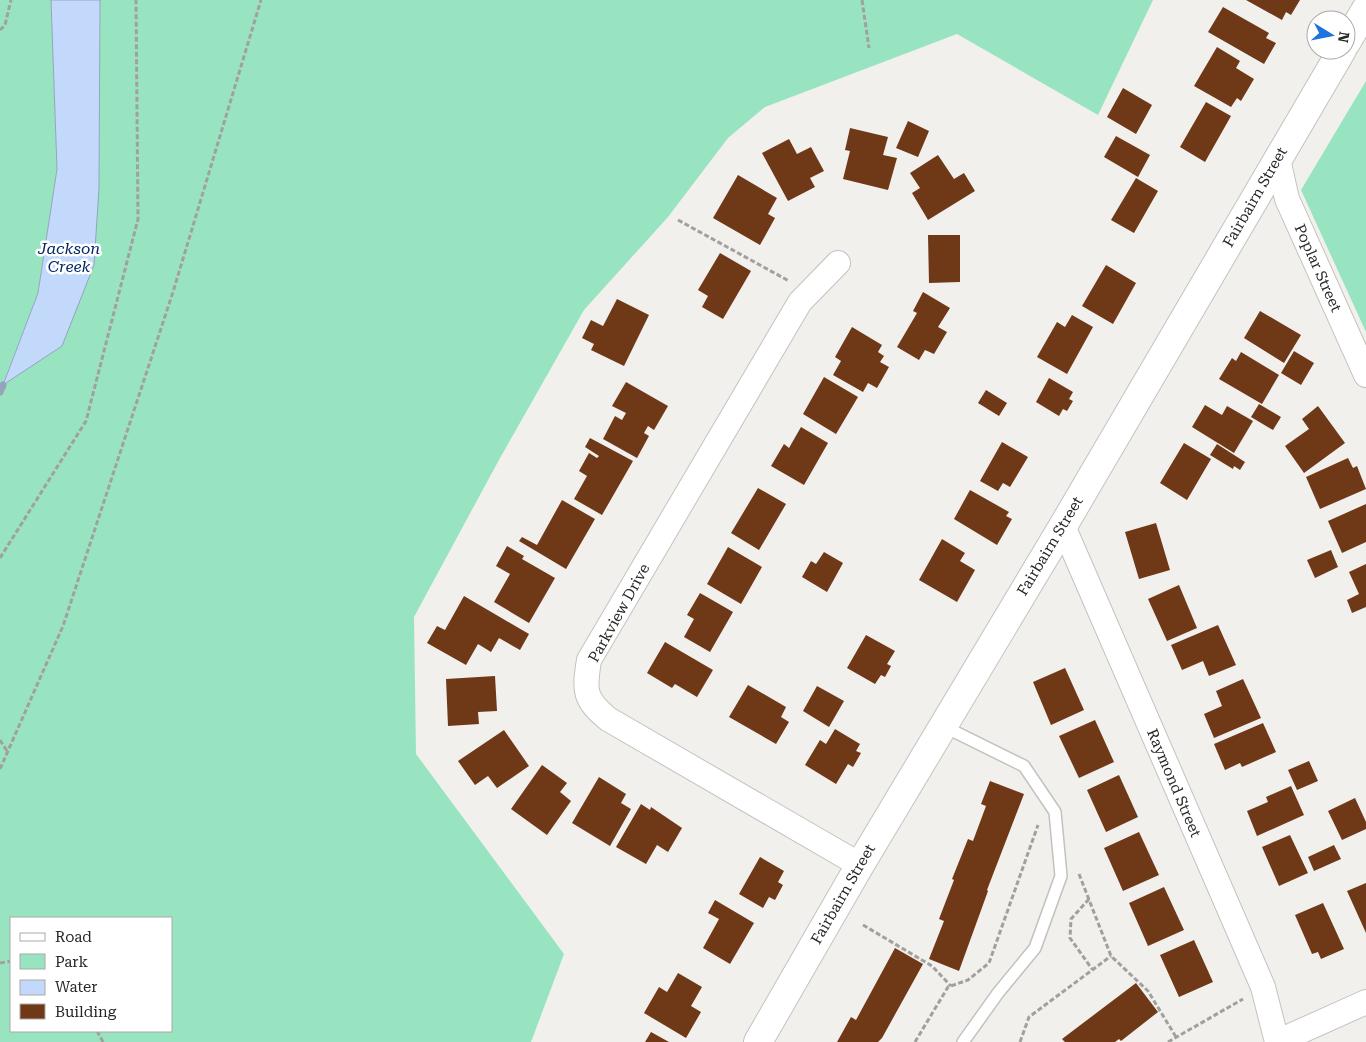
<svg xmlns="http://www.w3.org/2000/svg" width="1366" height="1042" font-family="'Roboto Serif',serif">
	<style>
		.green { fill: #98e4c1; fill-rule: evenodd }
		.water { fill: #c2d9fc; stroke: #94a4bc }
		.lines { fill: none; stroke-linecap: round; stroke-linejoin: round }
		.stream { stroke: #94a4bc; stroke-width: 7 }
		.building { fill: #6f3817 }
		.service-casing { stroke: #c4c2bf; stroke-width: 14 }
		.minor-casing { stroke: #c4c2bf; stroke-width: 26 }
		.secondary-casing { stroke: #c4c2bf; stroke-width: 30 }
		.path { stroke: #a2a09e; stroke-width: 3; stroke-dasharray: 5 2.5; stroke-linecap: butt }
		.service { stroke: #fff; stroke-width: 11 }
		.minor { stroke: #fff; stroke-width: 24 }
		.secondary { stroke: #fff; stroke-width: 28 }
		.labels { text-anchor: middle; stroke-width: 5; stroke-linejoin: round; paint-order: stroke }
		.street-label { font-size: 15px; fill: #282726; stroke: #fff }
		.water-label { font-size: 16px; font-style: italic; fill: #002867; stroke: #fff }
	</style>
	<rect width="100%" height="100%" fill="#f2f0ed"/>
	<path class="green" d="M 0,0 L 51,0 L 57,169 L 38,293 L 3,384 L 99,188 L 100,0 L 1153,0 L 1098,115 L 957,34 L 765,107 L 728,138 L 668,217 L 584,310 L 500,458 L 414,617 L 416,754 L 564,954 L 531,1042 L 0,1042 ZM 11,918 L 171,918 L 171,1031 L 11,1031 Z
		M 1366,81 L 1366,332 L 1301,190 Z"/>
	<path class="water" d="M 51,0 L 100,0 L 99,188 L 94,265 L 62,346 L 3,385 L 38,293 L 57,169 Z"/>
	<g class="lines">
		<path class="stream" d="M 0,392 L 3,385"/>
	</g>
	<path class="building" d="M 1246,0 L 1300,0 L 1291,15 L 1286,12 L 1282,20 Z
		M 1223,7 L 1269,33 L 1266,38 L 1276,43 L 1264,64 L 1208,32 Z
		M 1217,47 L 1240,61 L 1236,68 L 1254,79 L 1241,101 L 1237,98 L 1231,107 L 1194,86 Z
		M 1123,88 L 1152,105 L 1136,134 L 1107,117 Z
		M 1206,102 L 1231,116 L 1205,162 L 1180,147 Z
		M 908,121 L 929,131 L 918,157 L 896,148 Z
		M 850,128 L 888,137 L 883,155 L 897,158 L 888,190 L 843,179 L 850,151 L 845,150 Z
		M 1116,136 L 1150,155 L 1138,177 L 1104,157 Z
		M 789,139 L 797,154 L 811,147 L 824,171 L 810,178 L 815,187 L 788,201 L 762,153 Z
		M 938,155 L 954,179 L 964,173 L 975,191 L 928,220 L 912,193 L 920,188 L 910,173 Z
		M 738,175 L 777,198 L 768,214 L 775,218 L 760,245 L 713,218 Z
		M 1136,178 L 1158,191 L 1134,233 L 1111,220 Z
		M 928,235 L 960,235 L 960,282 L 929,283 Z
		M 720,253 L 751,271 L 723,319 L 702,307 L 708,296 L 698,290 Z
		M 1106,265 L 1136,283 L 1113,324 L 1082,306 Z
		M 923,292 L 950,308 L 938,327 L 947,332 L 934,354 L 925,350 L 919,360 L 897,347 L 917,313 L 913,311 Z
		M 617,299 L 649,315 L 624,366 L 591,350 L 594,344 L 582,338 L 591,320 L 603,326 Z
		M 1260,311 L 1301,335 L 1284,363 L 1244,338 Z
		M 1072,315 L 1093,327 L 1067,374 L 1037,357 L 1057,322 L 1065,327 Z
		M 852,327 L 882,345 L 878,352 L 884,356 L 880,362 L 889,367 L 877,388 L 868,383 L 863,392 L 833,375 L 841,361 L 835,357 Z
		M 1294,351 L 1314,363 L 1301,385 L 1281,373 Z
		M 1241,352 L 1279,375 L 1262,404 L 1219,379 L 1232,358 L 1236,361 Z
		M 824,377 L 858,397 L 836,434 L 803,414 Z
		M 1049,378 L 1073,392 L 1069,399 L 1073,401 L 1067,411 L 1063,409 L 1059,416 L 1036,402 Z
		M 626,382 L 668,406 L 654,430 L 648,426 L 644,433 L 649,436 L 637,458 L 603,439 L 615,416 L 622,420 L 626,413 L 612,406 Z
		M 986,390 L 1007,403 L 999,416 L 978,403 Z
		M 1259,404 L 1281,417 L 1273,430 L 1251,417 Z
		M 1205,405 L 1222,415 L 1227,406 L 1253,421 L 1234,453 L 1192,427 Z
		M 1318,406 L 1345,443 L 1304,473 L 1285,446 L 1309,429 L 1302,419 Z
		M 801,427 L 828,443 L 804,485 L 771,466 L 784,444 L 789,448 Z
		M 590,438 L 633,461 L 602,515 L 574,499 L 587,476 L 579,471 L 589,453 L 597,458 L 599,456 L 585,447 Z
		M 1002,442 L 1028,457 L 1010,487 L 1003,483 L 998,491 L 980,481 Z
		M 1184,443 L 1211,459 L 1187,500 L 1160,483 Z
		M 1217,444 L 1245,462 L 1240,470 L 1234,466 L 1233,469 L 1210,455 Z
		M 1348,458 L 1353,468 L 1357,466 L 1366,489 L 1320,509 L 1306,477 Z
		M 758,488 L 786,504 L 759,550 L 731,533 Z
		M 970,490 L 1009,512 L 1006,516 L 1012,519 L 997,545 L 954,519 Z
		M 562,500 L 595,519 L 566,569 L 519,541 L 522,537 L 537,545 Z
		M 1366,504 L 1366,542 L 1342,553 L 1328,521 Z
		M 1156,523 L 1170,570 L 1139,579 L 1125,532 Z
		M 942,539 L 965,553 L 960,561 L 975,570 L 957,602 L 919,580 Z
		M 507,546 L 524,556 L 522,559 L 555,578 L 529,623 L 494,602 L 510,574 L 496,566 Z
		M 728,547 L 762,567 L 741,604 L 707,584 Z
		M 1331,550 L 1338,567 L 1315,578 L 1307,560 Z
		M 824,552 L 843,563 L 827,592 L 802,577 L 811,561 L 816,564 Z
		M 1366,564 L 1366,607 L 1352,613 L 1347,600 L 1359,594 L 1349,572 Z
		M 1179,585 L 1197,628 L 1167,641 L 1148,599 Z
		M 700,593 L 733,612 L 710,652 L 684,637 L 694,619 L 687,615 Z
		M 464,596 L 529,634 L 520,650 L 499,638 L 491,652 L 478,644 L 466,665 L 427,643 L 437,626 L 445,630 Z
		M 1218,625 L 1236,665 L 1209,676 L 1203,661 L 1182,670 L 1171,645 Z
		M 866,635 L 895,651 L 887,664 L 891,666 L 885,677 L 881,675 L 875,684 L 847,668 Z
		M 665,642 L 713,670 L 697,697 L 675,684 L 672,688 L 647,673 Z
		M 1065,668 L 1084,710 L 1051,725 L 1033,682 Z
		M 495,676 L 497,711 L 478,712 L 479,724 L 448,726 L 446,679 Z
		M 1243,679 L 1261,718 L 1214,738 L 1204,714 L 1222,706 L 1216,691 Z
		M 748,685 L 786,707 L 781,717 L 789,722 L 776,744 L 729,717 Z
		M 817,686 L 844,701 L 829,727 L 803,711 Z
		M 1095,720 L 1114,762 L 1079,778 L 1059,736 Z
		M 1263,723 L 1276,752 L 1242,767 L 1240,763 L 1225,770 L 1214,744 Z
		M 835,729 L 860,744 L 856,751 L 861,753 L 853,767 L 848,764 L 836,784 L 805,765 L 820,740 L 826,744 Z
		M 504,730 L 529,766 L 497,788 L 488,776 L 475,785 L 458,761 Z
		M 1309,761 L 1318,781 L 1297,790 L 1288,770 Z
		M 542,765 L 567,783 L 560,792 L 571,801 L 547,835 L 511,809 Z
		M 1119,775 L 1138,817 L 1106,832 L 1087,790 Z
		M 599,777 L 626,794 L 621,803 L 631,809 L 610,846 L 572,823 Z
		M 990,781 L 1024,794 L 987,890 L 988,891 L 959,971 L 929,959 L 944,921 L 939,919 L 954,880 L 952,879 L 968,839 L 973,841 L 986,806 L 981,804 Z
		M 1291,786 L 1304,815 L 1257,836 L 1247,811 L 1268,802 L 1266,797 Z
		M 1355,798 L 1366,822 L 1366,829 L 1342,840 L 1328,811 Z
		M 641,804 L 650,810 L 651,807 L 682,828 L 668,852 L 657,845 L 646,864 L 616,847 Z
		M 1139,832 L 1159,875 L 1123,891 L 1104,848 Z
		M 1290,835 L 1308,873 L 1279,886 L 1262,847 Z
		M 1334,845 L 1341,859 L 1314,871 L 1308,857 Z
		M 760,857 L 784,871 L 778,882 L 783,885 L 775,900 L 769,897 L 763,908 L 739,894 Z
		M 1366,883 L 1366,933 L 1347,891 Z
		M 1164,887 L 1184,930 L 1148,946 L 1129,903 Z
		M 715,900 L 754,923 L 730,964 L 703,948 L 719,919 L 708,913 Z
		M 1323,903 L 1344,949 L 1321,959 L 1318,952 L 1312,954 L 1295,915 Z
		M 1194,940 L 1213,982 L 1179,997 L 1160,955 Z
		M 895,948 L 923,964 L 882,1038 L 878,1042 L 837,1042 L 851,1017 L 856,1020 Z
		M 678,973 L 702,987 L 691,1006 L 701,1012 L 686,1038 L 644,1013 L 659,987 L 667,992 Z
		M 1136,983 L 1158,1012 L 1121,1041 L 1119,1039 L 1115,1042 L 1065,1042 L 1062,1039 Z
		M 651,1032 L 669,1042 L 645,1042 Z"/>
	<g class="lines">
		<defs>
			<path id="service" d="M 943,726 L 1024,766 L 1055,812 L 1061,876 L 1035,948 L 998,993 L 963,1042"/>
			<path id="minor" d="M 1278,159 L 1287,199 L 1366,375
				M 838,263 L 800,302 L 589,660 C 584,691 584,699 608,719 L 860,865
				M 1063,526 L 1263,987 L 1277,1042
				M 1277,1042 L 1366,1002"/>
			<path id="secondary" d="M 1346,43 L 1366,9
				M 758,1042 L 860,865 L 1063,526 L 1342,50"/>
		</defs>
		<use href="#service" class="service-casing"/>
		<use href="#minor" class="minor-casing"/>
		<use href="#secondary" class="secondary-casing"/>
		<path class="path" d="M 862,0 L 869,48
			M 0,30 L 5,25 L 11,0
			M 678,220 L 789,281
			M 0,558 L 86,421 L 138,219 L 136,0
			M 0,740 L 7,751
			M 0,769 L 63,626 L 173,292 L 261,0
			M 1079,874 L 1111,956 L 1148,991 L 1176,1037
			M 1089,899 L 1071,919 L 1070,938 L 1092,969
			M 863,925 L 932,966 L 951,986
			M 0,963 L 11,961
			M 97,1031 L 103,1042
			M 915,1042 L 948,987 L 968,980 L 989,963 L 1038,825
			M 1020,1042 L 1029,1017 L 1111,956
			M 1168,1042 L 1243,999"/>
		<use href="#service" class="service"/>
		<use href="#minor" class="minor"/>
		<use href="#secondary" class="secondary"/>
	</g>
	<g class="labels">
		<g class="street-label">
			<text transform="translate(1255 197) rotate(-60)" y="5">Fairbairn Street</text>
			<text transform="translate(1318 268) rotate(66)" y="5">Poplar Street</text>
			<text transform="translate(1050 546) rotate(-59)" y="5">Fairbairn Street</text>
			<text transform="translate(619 613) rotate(-61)" y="5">Parkview Drive</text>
			<text transform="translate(1174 783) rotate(67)" y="5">Raymond Street</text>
			<text transform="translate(843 894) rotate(-60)" y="5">Fairbairn Street</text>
		</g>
		<g class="water-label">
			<text x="69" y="254">Jackson<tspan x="69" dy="18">Creek</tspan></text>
		</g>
	</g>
	<rect x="10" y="917" width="162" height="115" fill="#ffffff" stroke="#a9a9a8"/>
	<rect x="20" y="933" width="25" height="8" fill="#ffffff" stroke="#a9a9a8"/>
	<text x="55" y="942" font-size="15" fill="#282726">Road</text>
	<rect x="20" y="954" width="25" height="15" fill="#98e4c1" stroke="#a9a9a8"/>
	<text x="55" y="967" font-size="15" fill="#282726">Park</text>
	<rect x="20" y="980" width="25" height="15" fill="#c2d9fc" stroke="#a9a9a8"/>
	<text x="55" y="992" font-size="15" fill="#282726">Water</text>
	<rect x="20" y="1004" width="25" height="15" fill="#6f3817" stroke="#a9a9a8"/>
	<text x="55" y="1017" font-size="15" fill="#282726">Building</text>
	<g transform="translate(1331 35) rotate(100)"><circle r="24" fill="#ffffff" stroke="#a9a9a8"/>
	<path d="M0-4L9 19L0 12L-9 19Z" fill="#1d73dd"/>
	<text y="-8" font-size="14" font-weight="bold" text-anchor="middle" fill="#282726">N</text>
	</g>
</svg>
